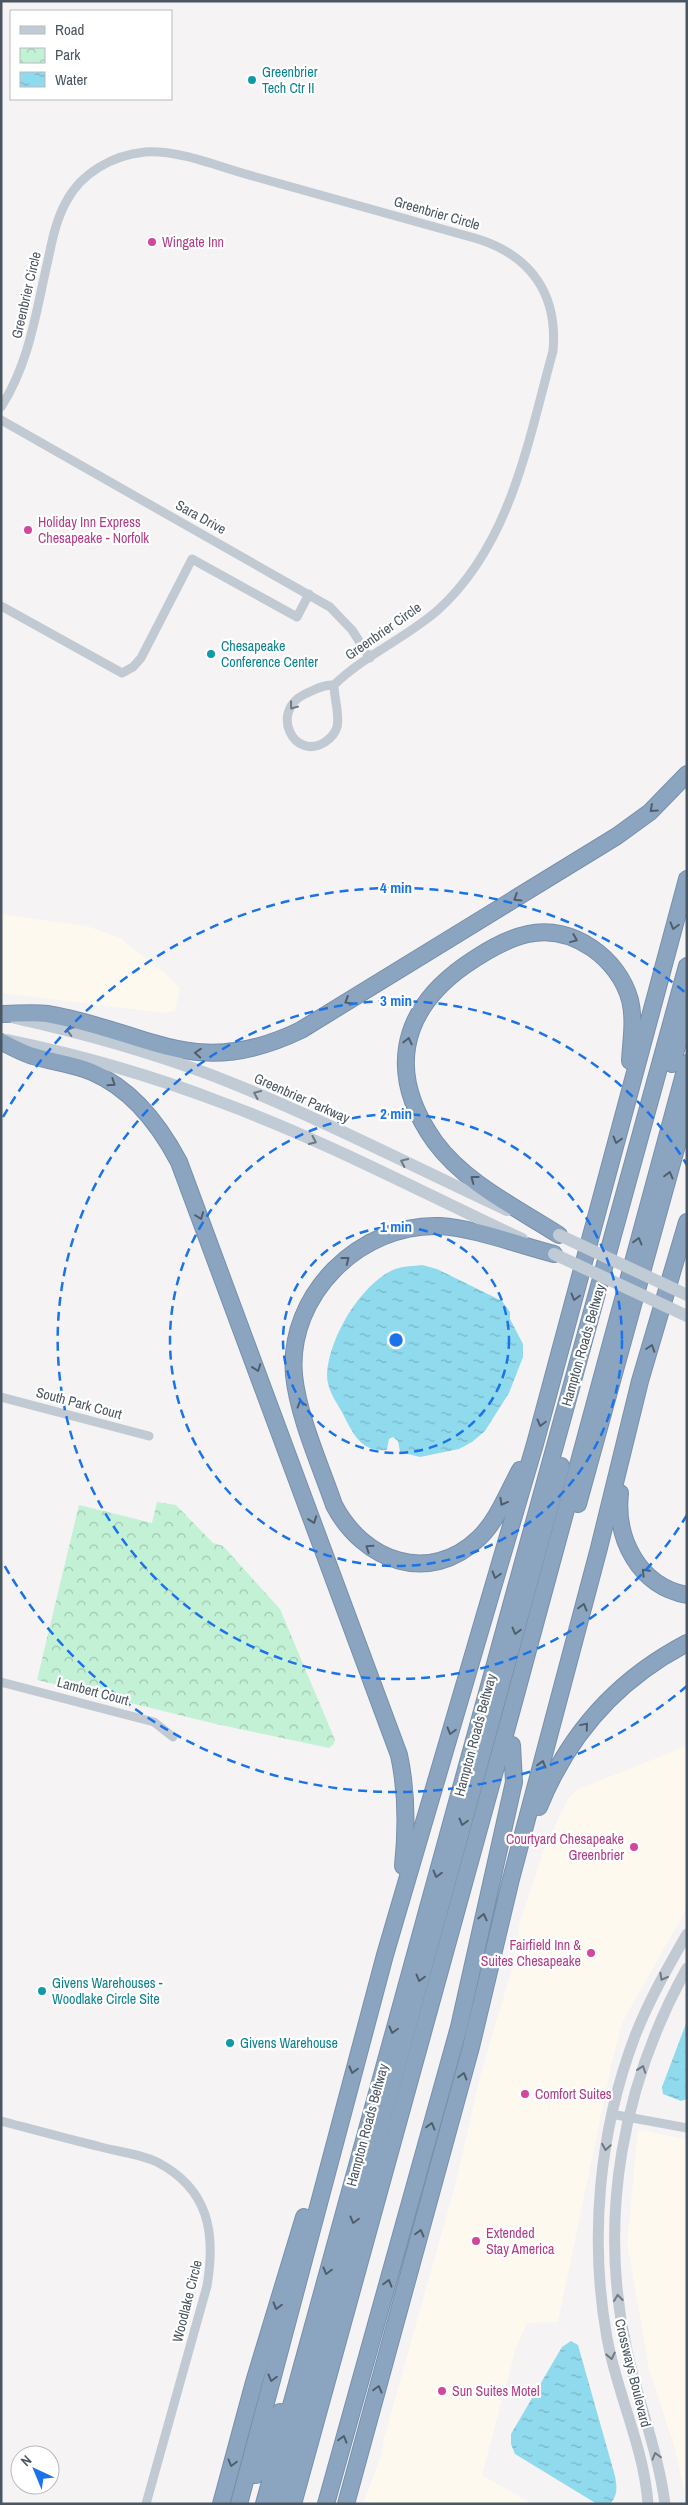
<svg xmlns="http://www.w3.org/2000/svg" width="688" height="2505" font-family="'Archivo Narrow',sans-serif">
	<style>
		.commercial { fill: #fdf9ef }
		.park { fill: url(#park-crowns) }
		.water { fill: url(#water-ripples) }
		.lines { fill: none; stroke-linecap: round; stroke-linejoin: round }
		.motorway-casing { stroke: #7690ad; stroke-width: 18 }
		.minor { stroke: #c1cad2; stroke-width: 9 }
		.tertiary { stroke: #c1cad2; stroke-width: 11 }
		.secondary { stroke: #c1cbd6; stroke-width: 12 }
		.motorway { stroke: #8ba5c1; stroke-width: 16 }
		.secondary-bridge { stroke: #c1cbd6; stroke-width: 12 }
		.oneway { stroke: #6e7983 }
		.oneway2 { stroke: #505e6b }
		.oneway3 { stroke: #6e7984 }
		.ring { fill: none; stroke: #1a73e8; stroke-width: 2.5; stroke-dasharray: 9 6 }
		.culture-dot { fill: #0f9aa8; stroke: #fff; stroke-width: 2 }
		.hotel-dot { fill: #d1479c; stroke: #fff; stroke-width: 2 }
		.labels { text-anchor: middle; stroke-width: 4.5; stroke-linejoin: round; paint-order: stroke }
		.culture-label { font-size: 14px; fill: #0d838f; stroke: #fff; text-anchor: start }
		.street-label { font-size: 14px; fill: #4a5661; stroke: #fff }
		.hotel-label { font-size: 14px; fill: #b23c85; stroke: #fff; text-anchor: start }
		.centre { fill: #1a73e8; stroke: #fff; stroke-width: 2.5 }
		.ring-label { font-size: 15px; text-anchor: middle; font-weight: bold; fill: #1a73e8; stroke: #fff; stroke-width: 4.5; stroke-linejoin: round; paint-order: stroke }
	</style>
	<defs>
		<pattern id="park-crowns" width="20" height="18" patternUnits="userSpaceOnUse" patternTransform="scale(1.25)"><rect width="20" height="18" fill="#c3f1d5"/><path d="M2 6a3 3 0 1 1 6 0M12 15a3 3 0 1 1 6 0" fill="none" stroke="#a0c6b0"/></pattern>
		<pattern id="water-ripples" width="26" height="14" patternUnits="userSpaceOnUse" patternTransform="scale(1.25)"><rect width="26" height="14" fill="#90daee"/><path d="M2 4q2-2 4 0t4 0M15 11q2-2 4 0t4 0" fill="none" stroke="#78b4c4"/></pattern>
	</defs>
	<rect width="100%" height="100%" fill="#f5f3f3"/>
	<path class="commercial" d="M 1,914 L 87,926 L 120,938 L 166,974 L 180,989 L 175,1011 L 164,1013 L 1,993 Z
		M 687,1746 L 687,1908 L 623,2021 L 612,2062 L 558,2322 L 527,2323 L 516,2348 L 482,2475 L 532,2504 L 363,2504 L 382,2453 L 384,2438 L 456,2182 L 480,2077 L 511,1972 L 520,1922 L 545,1846 L 568,1799 L 576,1790 Z
		M 638,2129 L 687,2140 L 687,2504 L 685,2504 L 685,2494 L 674,2446 L 649,2369 L 627,2243 Z"/>
	<path class="park" d="M 157,1502 L 176,1505 L 213,1543 L 223,1546 L 280,1609 L 335,1740 L 333,1745 L 329,1748 L 216,1724 L 37,1680 L 79,1505 L 152,1523 Z"/>
	<path class="water" d="M 422,1265 L 437,1269 L 502,1301 L 510,1312 L 510,1319 L 523,1344 L 523,1357 L 509,1393 L 485,1431 L 472,1442 L 459,1449 L 420,1457 L 400,1452 L 398,1441 L 393,1437 L 389,1439 L 387,1450 C 361,1453 352,1432 343,1414 C 336,1401 327,1390 327,1375 C 328,1339 361,1283 395,1269 C 404,1266 413,1266 422,1265 Z
		M 687,2021 L 687,2099 L 681,2101 L 663,2094 L 662,2087 Z
		M 571,2341 L 578,2345 L 615,2476 C 617,2487 618,2495 610,2504 L 597,2504 L 515,2454 L 511,2444 L 511,2434 L 562,2347 Z"/>
	<g class="lines">
		<defs>
			<path id="motorway" d="M 1,1014 C 16,1014 33,1012 47,1014 C 149,1031 194,1082 301,1030 L 617,836 L 650,812 L 687,774
				M 1,1042 C 11,1046 22,1053 33,1056 C 52,1062 73,1064 92,1072 C 132,1089 160,1126 179,1162 L 399,1755 C 407,1792 407,1828 403,1866
				M 672,1064 L 687,1011
				M 559,1235 C 517,1208 465,1183 435,1142 C 388,1076 398,1013 464,966 C 484,952 505,939 528,934 C 573,924 619,959 630,1000 C 635,1020 631,1041 630,1061
				M 520,1470 C 508,1492 497,1521 479,1538 C 429,1586 363,1561 334,1505 C 321,1467 298,1416 294,1375 C 287,1295 360,1223 440,1226 C 474,1228 519,1245 554,1254
				M 620,1493 C 615,1539 639,1586 687,1595
				M 578,1504 L 687,1109
				M 539,1807 C 568,1735 618,1679 687,1643
				M 256,2475 L 280,2412
				M 221,2504 L 254,2382 L 304,2217
				M 239,2504 L 385,1955 L 535,1444 L 687,879
				M 264,2504 L 687,966
				M 277,2504 L 561,1466
				M 293,2504 L 512,1709 L 687,1063
				M 326,2504 L 459,2027 L 514,1782 L 512,1745
				M 346,2504 L 471,2047 L 511,1879 L 599,1548 L 640,1381 L 687,1222"/>
		</defs>
		<use href="#motorway" class="motorway-casing"/>
		<path class="minor" d="M 1,407 C 30,362 36,311 48,260 C 52,241 56,220 66,202 C 81,173 113,155 145,152 C 182,150 221,168 256,177 C 330,198 404,218 478,239 C 531,256 558,294 553,351 C 528,441 511,544 438,610 C 406,638 365,655 334,685 C 334,698 340,715 337,727 C 335,734 331,738 325,742 C 294,762 269,711 305,694 C 314,690 324,684 334,685
			M 1,420 L 330,607 L 352,630 L 370,658
			M 1,606 L 122,673 L 133,667 L 141,658 L 192,559 L 297,617 L 309,594
			M 1,1397 L 149,1436
			M 1,1682 L 154,1722 L 173,1737
			M 611,2114 L 687,2128
			M 1,2121 C 35,2130 68,2139 101,2147 C 119,2152 141,2154 157,2162 C 209,2189 216,2233 207,2286 L 146,2504"/>
		<path class="tertiary" d="M 648,2504 C 644,2447 617,2394 607,2338 C 589,2238 599,2131 635,2036 C 649,2000 668,1967 687,1934
			M 665,2504 C 658,2450 637,2399 626,2346 C 598,2216 623,2083 687,1968"/>
		<path class="secondary" d="M 15,1018 C 83,1033 150,1052 214,1076 C 314,1115 410,1165 507,1210
			M 6,1040 C 80,1055 153,1076 223,1103 C 326,1141 423,1193 522,1239"/>
		<use href="#motorway" class="motorway"/>
		<path class="secondary-bridge" d="M 559,1235 L 687,1295
			M 554,1254 L 687,1316"/>
	</g>
	<defs><path id="oneway-chevron" d="M-2-3.5L2.5 0L-2 3.5" fill="none" stroke-width="1.6" stroke-linecap="round" stroke-linejoin="round" transform="scale(1.25)"/></defs>
	<g class="oneway">
		<use href="#oneway-chevron" transform="translate(293 706) rotate(127)"/>
		<use href="#oneway-chevron" transform="translate(663 1977) rotate(119)"/>
		<use href="#oneway-chevron" transform="translate(642 2069) rotate(-71)"/>
		<use href="#oneway-chevron" transform="translate(606 2147) rotate(99)"/>
		<use href="#oneway-chevron" transform="translate(618 2298) rotate(-97)"/>
		<use href="#oneway-chevron" transform="translate(611 2356) rotate(78)"/>
		<use href="#oneway-chevron" transform="translate(656 2456) rotate(-105)"/>
	</g>
	<g class="oneway2">
		<use href="#oneway-chevron" transform="translate(653 809) rotate(138)"/>
		<use href="#oneway-chevron" transform="translate(517 898) rotate(148)"/>
		<use href="#oneway-chevron" transform="translate(674 926) rotate(106)"/>
		<use href="#oneway-chevron" transform="translate(574 939) rotate(22)"/>
		<use href="#oneway-chevron" transform="translate(348 1001) rotate(149)"/>
		<use href="#oneway-chevron" transform="translate(408 1041) rotate(-77)"/>
		<use href="#oneway-chevron" transform="translate(198 1053) rotate(-176)"/>
		<use href="#oneway-chevron" transform="translate(112 1083) rotate(34)"/>
		<use href="#oneway-chevron" transform="translate(617 1140) rotate(105)"/>
		<use href="#oneway-chevron" transform="translate(669 1175) rotate(-75)"/>
		<use href="#oneway-chevron" transform="translate(474 1179) rotate(-143)"/>
		<use href="#oneway-chevron" transform="translate(200 1216) rotate(69)"/>
		<use href="#oneway-chevron" transform="translate(638 1241) rotate(-75)"/>
		<use href="#oneway-chevron" transform="translate(346 1260) rotate(-38)"/>
		<use href="#oneway-chevron" transform="translate(575 1297) rotate(105)"/>
		<use href="#oneway-chevron" transform="translate(651 1348) rotate(-72)"/>
		<use href="#oneway-chevron" transform="translate(257 1368) rotate(70)"/>
		<use href="#oneway-chevron" transform="translate(301 1404) rotate(-107)"/>
		<use href="#oneway-chevron" transform="translate(541 1423) rotate(105)"/>
		<use href="#oneway-chevron" transform="translate(503 1502) rotate(119)"/>
		<use href="#oneway-chevron" transform="translate(313 1520) rotate(70)"/>
		<use href="#oneway-chevron" transform="translate(369 1548) rotate(-146)"/>
		<use href="#oneway-chevron" transform="translate(645 1572) rotate(-134)"/>
		<use href="#oneway-chevron" transform="translate(496 1575) rotate(106)"/>
		<use href="#oneway-chevron" transform="translate(583 1607) rotate(-75)"/>
		<use href="#oneway-chevron" transform="translate(516 1631) rotate(105)"/>
		<use href="#oneway-chevron" transform="translate(585 1726) rotate(-50)"/>
		<use href="#oneway-chevron" transform="translate(451 1731) rotate(106)"/>
		<use href="#oneway-chevron" transform="translate(542 1764) rotate(-75)"/>
		<use href="#oneway-chevron" transform="translate(463 1822) rotate(105)"/>
		<use href="#oneway-chevron" transform="translate(437 1874) rotate(105)"/>
		<use href="#oneway-chevron" transform="translate(483 1917) rotate(-77)"/>
		<use href="#oneway-chevron" transform="translate(420 1978) rotate(105)"/>
		<use href="#oneway-chevron" transform="translate(393 2030) rotate(105)"/>
		<use href="#oneway-chevron" transform="translate(353 2070) rotate(105)"/>
		<use href="#oneway-chevron" transform="translate(463 2076) rotate(-75)"/>
		<use href="#oneway-chevron" transform="translate(431 2126) rotate(-75)"/>
		<use href="#oneway-chevron" transform="translate(354 2220) rotate(105)"/>
		<use href="#oneway-chevron" transform="translate(420 2233) rotate(-75)"/>
		<use href="#oneway-chevron" transform="translate(327 2271) rotate(105)"/>
		<use href="#oneway-chevron" transform="translate(388 2283) rotate(-74)"/>
		<use href="#oneway-chevron" transform="translate(277 2306) rotate(106)"/>
		<use href="#oneway-chevron" transform="translate(272 2378) rotate(105)"/>
		<use href="#oneway-chevron" transform="translate(378 2389) rotate(-75)"/>
		<use href="#oneway-chevron" transform="translate(343 2439) rotate(-74)"/>
		<use href="#oneway-chevron" transform="translate(232 2463) rotate(105)"/>
	</g>
	<g class="oneway3">
		<use href="#oneway-chevron" transform="translate(70 1031) rotate(-165)"/>
		<use href="#oneway-chevron" transform="translate(257 1094) rotate(-156)"/>
		<use href="#oneway-chevron" transform="translate(313 1141) rotate(24)"/>
		<use href="#oneway-chevron" transform="translate(404 1162) rotate(-155)"/>
	</g>
	<g class="ring">
		<circle cx="396" cy="1340" r="113"/>
		<circle cx="396" cy="1340" r="226"/>
		<path d="M687 1515A339 339 0 1 1 687 1165"/>
		<path d="M687 1686A452 452 0 0 1 3 1563M3 1117A452 452 0 0 1 687 994"/>
	</g>
	<g class="culture-dot">
		<circle cx="252" cy="80" r="5"/>
		<circle cx="211" cy="654" r="5"/>
		<circle cx="42" cy="1991" r="5"/>
		<circle cx="230" cy="2043" r="5"/>
	</g>
	<g class="hotel-dot">
		<circle cx="152" cy="242" r="5"/>
		<circle cx="28" cy="530" r="5"/>
		<circle cx="634" cy="1847" r="5"/>
		<circle cx="591" cy="1953" r="5"/>
		<circle cx="525" cy="2094" r="5"/>
		<circle cx="476" cy="2241" r="5"/>
		<circle cx="442" cy="2391" r="5"/>
	</g>
	<g class="labels">
		<g class="culture-label">
			<text x="262" y="77">Greenbrier<tspan x="262" dy="16">Tech Ctr II</tspan></text>
			<text x="221" y="651">Chesapeake<tspan x="221" dy="16">Conference Center</tspan></text>
			<text x="52" y="1988">Givens Warehouses -<tspan x="52" dy="16">Woodlake Circle Site</tspan></text>
			<text x="240" y="2048">Givens Warehouse</text>
		</g>
		<g class="street-label">
			<text transform="translate(437 213) rotate(16)" y="5">Greenbrier Circle</text>
			<text transform="translate(26 295) rotate(-77)" y="5">Greenbrier Circle</text>
			<text transform="translate(201 517) rotate(29)" y="5">Sara Drive</text>
			<text transform="translate(383 631) rotate(-35)" y="5">Greenbrier Circle</text>
			<text transform="translate(302 1098) rotate(24)" y="5">Greenbrier Parkway</text>
			<text transform="translate(583 1345) rotate(-74)" y="5">Hampton Roads Beltway</text>
			<text transform="translate(79 1403) rotate(15)" y="5">South Park Court</text>
			<text transform="translate(93 1691) rotate(15)" y="5">Lambert Court</text>
			<text transform="translate(475 1735) rotate(-75)" y="5">Hampton Roads Beltway</text>
			<text transform="translate(367 2125) rotate(-75)" y="5">Hampton Roads Beltway</text>
			<text transform="translate(187 2301) rotate(-76)" y="5">Woodlake Circle</text>
			<text transform="translate(633 2373) rotate(76)" y="5">Crossways Boulevard</text>
		</g>
		<g class="hotel-label">
			<text x="162" y="247">Wingate Inn</text>
			<text x="38" y="527">Holiday Inn Express<tspan x="38" dy="16">Chesapeake - Norfolk</tspan></text>
			<text x="624" y="1844" text-anchor="end">Courtyard Chesapeake<tspan x="624" dy="16">Greenbrier</tspan></text>
			<text x="581" y="1950" text-anchor="end">Fairfield Inn &amp;<tspan x="581" dy="16">Suites Chesapeake</tspan></text>
			<text x="535" y="2099">Comfort Suites</text>
			<text x="486" y="2238">Extended<tspan x="486" dy="16">Stay America</tspan></text>
			<text x="452" y="2396">Sun Suites Motel</text>
		</g>
	</g>
	<circle cx="396" cy="1340" r="8" class="centre"/>
	<g class="ring-label">
		<text x="396" y="893">4 min</text>
		<text x="396" y="1006">3 min</text>
		<text x="396" y="1119">2 min</text>
		<text x="396" y="1232">1 min</text>
	</g>
	<rect width="688" height="2505" fill="none" stroke="#4a5661" stroke-width="5"/>
	<rect x="10" y="10" width="162" height="90" fill="#ffffff" stroke="#b7bbc0"/>
	<rect x="20" y="26" width="25" height="8" fill="#c1cbd6" stroke="#b7bbc0"/>
	<text x="55" y="35" font-size="15" fill="#4a5661">Road</text>
	<rect x="20" y="48" width="25" height="15" fill="url(#park-crowns)" stroke="#b7bbc0"/>
	<text x="55" y="60" font-size="15" fill="#4a5661">Park</text>
	<rect x="20" y="72" width="25" height="15" fill="url(#water-ripples)" stroke="#b7bbc0"/>
	<text x="55" y="85" font-size="15" fill="#4a5661">Water</text>
	<g transform="translate(35 2470) rotate(316)"><circle r="24" fill="#ffffff" stroke="#b7bbc0"/>
	<path d="M0-4L9 19L0 12L-9 19Z" fill="#1a73e8"/>
	<text y="-8" font-size="14" font-weight="bold" text-anchor="middle" fill="#4a5661">N</text>
	</g>
</svg>
